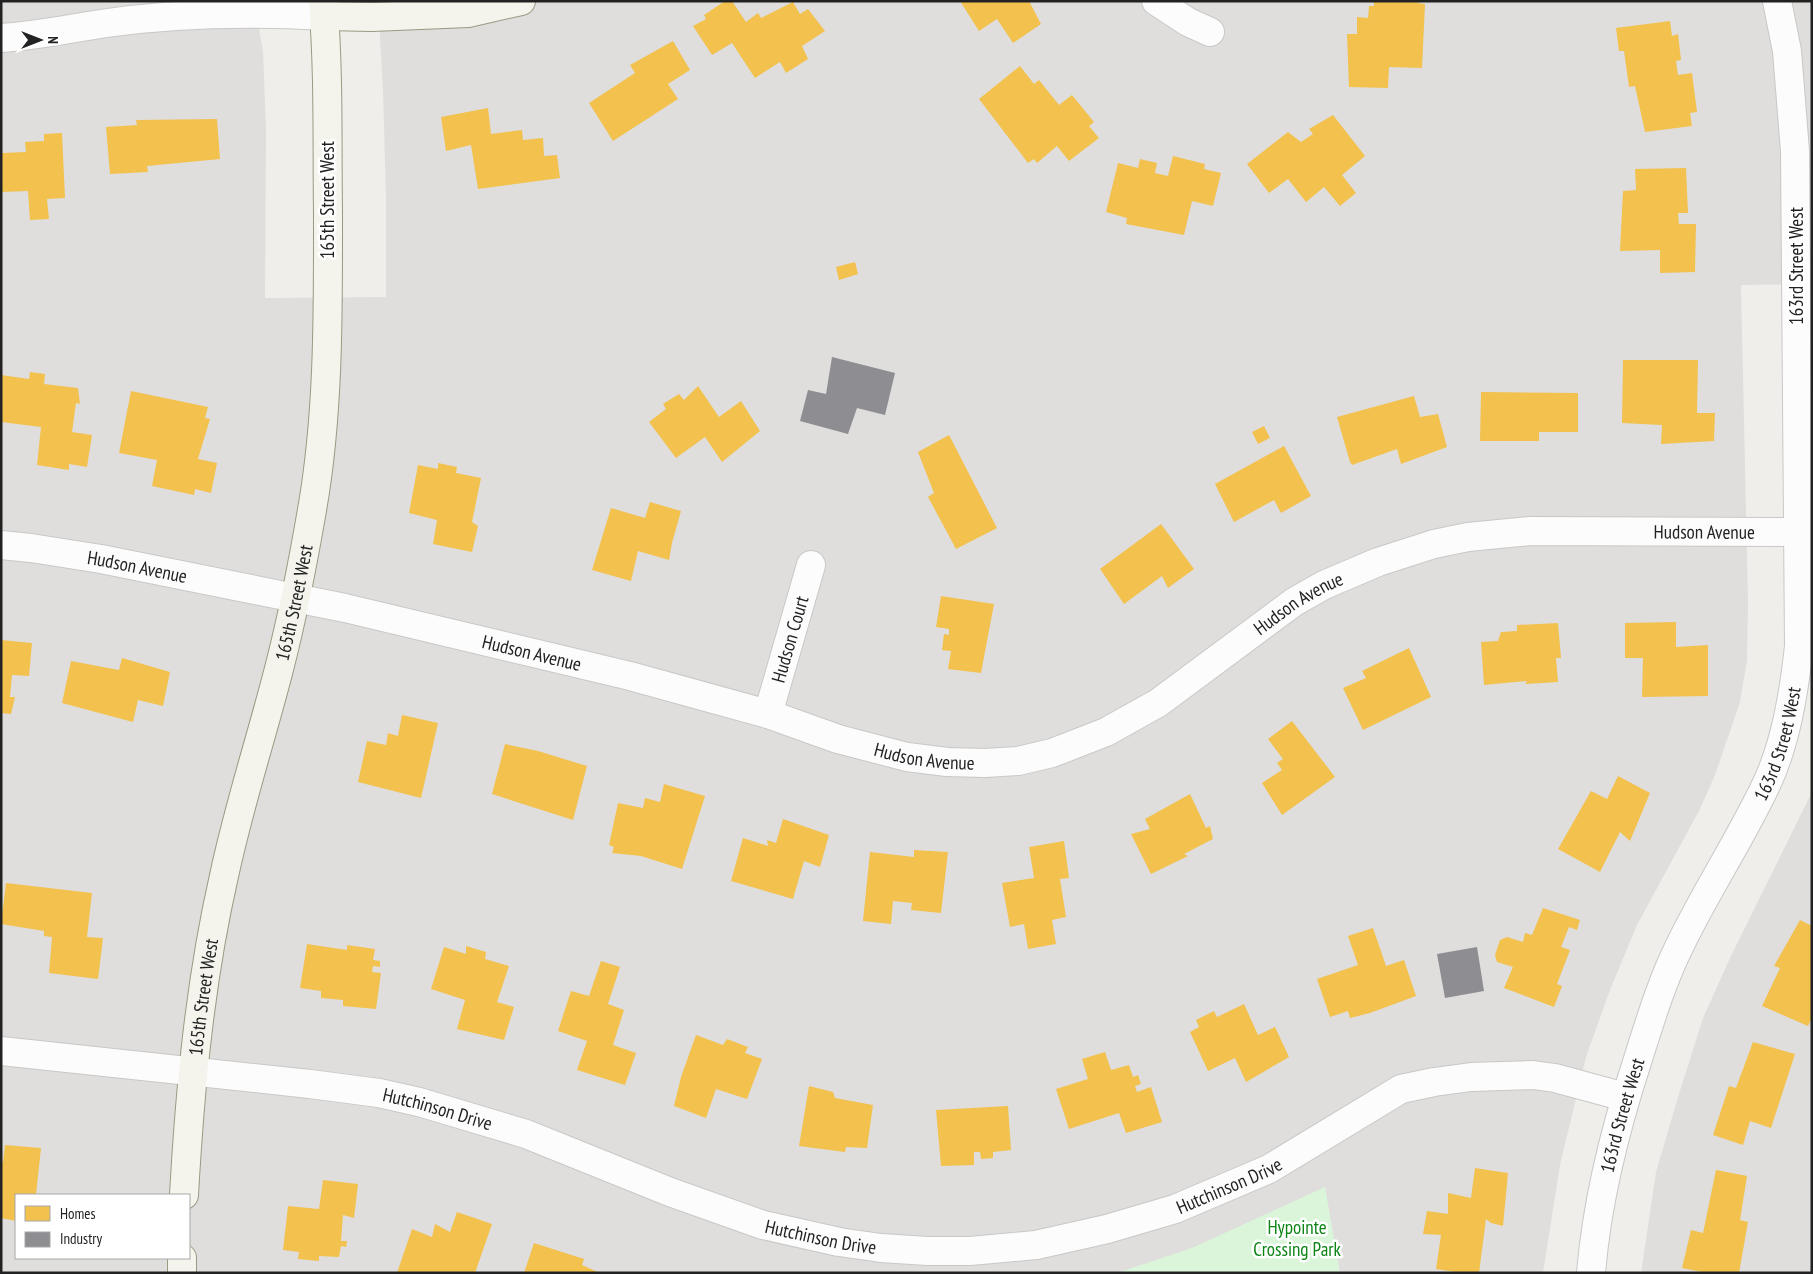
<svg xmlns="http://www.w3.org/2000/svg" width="1813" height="1274" font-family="'PT Sans Narrow',sans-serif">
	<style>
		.residential { fill: #dfdedc; fill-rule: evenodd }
		.park { fill: #daf5da }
		.homes { fill: #f2c14e }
		.industry { fill: #8d8d92 }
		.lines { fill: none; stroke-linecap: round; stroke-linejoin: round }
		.street-casing { stroke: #c9c8c7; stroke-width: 30 }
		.secondary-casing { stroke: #999a82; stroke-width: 30 }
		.street { stroke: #fdfcfc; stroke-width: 28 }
		.secondary { stroke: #f4f4ed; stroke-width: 28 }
		.labels { text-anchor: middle; stroke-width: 5; stroke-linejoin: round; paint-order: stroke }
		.street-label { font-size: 19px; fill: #222; stroke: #fff }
		.park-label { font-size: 19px; fill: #0c8416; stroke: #fff }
	</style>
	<rect width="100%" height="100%" fill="#f0eeeb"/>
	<path class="residential" d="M 1,1 L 254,1 L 263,51 L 266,128 L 265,298 L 386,297 L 386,197 L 383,92 L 378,1 L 1812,1 L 1812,284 L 1741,285 L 1748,602 L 1747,660 L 1740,702 L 1715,775 L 1700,809 L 1637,925 L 1610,990 L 1586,1057 L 1560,1165 L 1543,1273 L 1,1273 ZM 16,1195 L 189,1195 L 189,1258 L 16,1258 Z
		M 1812,792 L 1812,1273 L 1641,1273 L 1656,1172 L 1678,1097 L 1703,1018 L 1730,958 Z"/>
	<path class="park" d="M 1325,1187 L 1340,1273 L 1117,1273 L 1192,1248 Z"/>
	<path class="homes" d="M 725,1 L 732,1 L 746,22 L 758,13 L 761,18 L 793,2 L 800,14 L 808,9 L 825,31 L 802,46 L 808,59 L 786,73 L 780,62 L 755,78 L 732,43 L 712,55 L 693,26 L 706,19 L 704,15 Z
		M 960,1 L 1029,1 L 1041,24 L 1013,43 L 997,19 L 979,31 Z
		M 1374,1 L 1418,1 L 1418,3 L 1425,4 L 1422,68 L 1389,67 L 1388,88 L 1349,87 L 1347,34 L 1357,34 L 1357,17 L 1368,18 L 1369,6 L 1374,6 Z
		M 1670,21 L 1672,36 L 1678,34 L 1681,60 L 1676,61 L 1678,75 L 1692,73 L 1697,112 L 1690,113 L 1692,126 L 1645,132 L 1635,86 L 1629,87 L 1624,51 L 1619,51 L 1616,28 Z
		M 673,41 L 690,70 L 668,84 L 678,99 L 613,141 L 589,103 L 635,73 L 630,65 Z
		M 1020,66 L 1034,84 L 1039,80 L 1059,105 L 1072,95 L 1094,122 L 1089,126 L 1099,138 L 1069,161 L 1057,146 L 1037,163 L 1034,159 L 1028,163 L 979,99 Z
		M 488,108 L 491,134 L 522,130 L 523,140 L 543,138 L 544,156 L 557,155 L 560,178 L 478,189 L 471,145 L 446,151 L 441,117 Z
		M 1333,115 L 1365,156 L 1342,175 L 1356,193 L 1340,206 L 1324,187 L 1306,202 L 1288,179 L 1269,193 L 1247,164 L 1288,132 L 1301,142 L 1313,134 L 1309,129 Z
		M 217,119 L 220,159 L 147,166 L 148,172 L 110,174 L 106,127 L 137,125 L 136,120 Z
		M 62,133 L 65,198 L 47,199 L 49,219 L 30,220 L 28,191 L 1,192 L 1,153 L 26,152 L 25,142 L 44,141 L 44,134 Z
		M 1173,156 L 1205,164 L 1204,169 L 1221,173 L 1213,206 L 1192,201 L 1184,235 L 1126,224 L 1127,218 L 1106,212 L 1118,163 L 1138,168 L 1140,159 L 1157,163 L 1155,173 L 1168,176 Z
		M 1686,168 L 1688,213 L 1678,213 L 1679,224 L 1696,224 L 1695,272 L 1660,273 L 1660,250 L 1620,251 L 1623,191 L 1636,190 L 1635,169 Z
		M 855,262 L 858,274 L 839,280 L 836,267 Z
		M 1623,360 L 1698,360 L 1697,413 L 1715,413 L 1714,441 L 1661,444 L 1662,425 L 1622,423 Z
		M 30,372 L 45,374 L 44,384 L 78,388 L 80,404 L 76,403 L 72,432 L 92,435 L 87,467 L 69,464 L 69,470 L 37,465 L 41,427 L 1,422 L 1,375 L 29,379 Z
		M 698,386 L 719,417 L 741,401 L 760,431 L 722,462 L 705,437 L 676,458 L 649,422 L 666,409 L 663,404 L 679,394 L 684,400 Z
		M 131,391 L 208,407 L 205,418 L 210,419 L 198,459 L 217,463 L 211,493 L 195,489 L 194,495 L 152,486 L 157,460 L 119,453 Z
		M 1481,392 L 1578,393 L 1578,432 L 1539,432 L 1539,441 L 1480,441 Z
		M 1414,396 L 1420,417 L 1438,414 L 1447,447 L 1401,464 L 1397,449 L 1352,465 L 1350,462 L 1337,417 Z
		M 1264,426 L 1270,438 L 1258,444 L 1252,432 Z
		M 949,435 L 997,528 L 956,549 L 928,497 L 934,493 L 918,452 Z
		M 1284,446 L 1311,496 L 1281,513 L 1274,500 L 1234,522 L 1215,484 Z
		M 438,463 L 457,467 L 456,473 L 481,478 L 472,522 L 478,526 L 472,552 L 433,544 L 437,520 L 409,513 L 418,465 L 438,469 Z
		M 650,502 L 681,511 L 672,543 L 669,560 L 638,551 L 631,581 L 592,570 L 611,508 L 645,518 Z
		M 1161,524 L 1194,569 L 1168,588 L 1162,576 L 1124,604 L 1100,569 Z
		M 941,596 L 994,604 L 981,673 L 948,669 L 951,651 L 942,650 L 944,634 L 949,635 L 949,629 L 936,627 Z
		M 1676,622 L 1676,647 L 1708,645 L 1708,696 L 1642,697 L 1643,658 L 1625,658 L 1625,623 Z
		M 1558,623 L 1561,658 L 1556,658 L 1558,682 L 1525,684 L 1527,681 L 1484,685 L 1481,642 L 1498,641 L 1501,632 L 1517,631 L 1517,625 Z
		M 1,640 L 32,643 L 29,676 L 12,675 L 10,697 L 15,697 L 11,714 L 1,713 Z
		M 1409,648 L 1431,697 L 1363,730 L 1343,688 L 1366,678 L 1362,671 Z
		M 122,658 L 170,672 L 163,706 L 138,700 L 133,722 L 62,703 L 71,661 L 119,670 Z
		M 402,715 L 438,723 L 421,798 L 358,782 L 367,741 L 386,745 L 388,733 L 398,736 Z
		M 1292,721 L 1335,777 L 1282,815 L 1262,783 L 1282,770 L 1277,763 L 1283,759 L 1268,739 Z
		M 505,744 L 538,751 L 587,766 L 573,820 L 492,794 Z
		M 1618,776 L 1650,793 L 1630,841 L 1620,832 L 1600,872 L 1558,849 L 1591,791 L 1607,799 Z
		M 664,784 L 705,796 L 682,869 L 641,856 L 612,853 L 614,847 L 609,845 L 618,803 L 643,808 L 645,798 L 660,802 Z
		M 1190,794 L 1206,828 L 1210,826 L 1213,839 L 1184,854 L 1188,856 L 1151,874 L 1131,834 L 1150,829 L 1145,819 Z
		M 783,819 L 829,835 L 820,867 L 804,861 L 793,899 L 731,881 L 743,838 L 768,846 L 767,840 L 776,843 Z
		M 1064,841 L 1069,878 L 1060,879 L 1066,917 L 1052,920 L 1056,944 L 1028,949 L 1024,924 L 1010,927 L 1002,883 L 1034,878 L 1029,847 Z
		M 914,850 L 948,852 L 941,913 L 911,910 L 912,903 L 893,901 L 891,924 L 863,921 L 870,852 L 914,857 Z
		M 6,883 L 92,893 L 87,937 L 103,938 L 98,979 L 49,973 L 52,937 L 44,936 L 44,931 L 1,924 Z
		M 1543,908 L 1580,920 L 1577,930 L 1569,927 L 1561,947 L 1570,950 L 1557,984 L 1562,986 L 1554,1007 L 1504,988 L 1513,967 L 1497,962 L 1495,955 L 1500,940 L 1507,937 L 1523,942 L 1525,933 L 1532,935 Z
		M 1800,920 L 1812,926 L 1812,1018 L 1808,1026 L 1762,1006 L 1780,968 L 1774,966 Z
		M 1373,928 L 1386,966 L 1404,960 L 1416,996 L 1370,1013 L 1350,1018 L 1348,1011 L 1330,1017 L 1317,979 L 1358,965 L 1348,936 Z
		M 307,944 L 347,950 L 347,945 L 375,949 L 373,960 L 380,961 L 380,967 L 373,966 L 372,972 L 381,973 L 376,1009 L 343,1006 L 343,1000 L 321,998 L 321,991 L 300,988 Z
		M 466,946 L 486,952 L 485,959 L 509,966 L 497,1002 L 514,1007 L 504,1040 L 457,1029 L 465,1000 L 431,989 L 444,947 L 466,954 Z
		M 601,961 L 620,967 L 608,1004 L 624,1010 L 613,1045 L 636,1053 L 625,1085 L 577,1070 L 587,1041 L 558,1031 L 571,991 L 589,996 Z
		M 1244,1004 L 1258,1035 L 1275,1027 L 1289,1057 L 1246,1082 L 1235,1058 L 1208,1071 L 1190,1032 L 1199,1027 L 1196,1020 L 1214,1011 L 1217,1017 Z
		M 696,1035 L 723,1045 L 727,1039 L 748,1047 L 745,1053 L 762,1059 L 747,1099 L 716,1089 L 706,1118 L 674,1106 L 681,1077 Z
		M 1753,1042 L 1795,1054 L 1771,1128 L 1750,1121 L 1743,1145 L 1713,1135 L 1729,1086 L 1736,1088 Z
		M 1105,1052 L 1111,1070 L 1129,1065 L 1133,1077 L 1138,1075 L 1141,1084 L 1135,1086 L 1137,1092 L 1151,1087 L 1162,1122 L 1126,1133 L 1119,1113 L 1069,1129 L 1056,1089 L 1088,1079 L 1082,1059 Z
		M 809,1086 L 833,1092 L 835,1098 L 873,1105 L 867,1148 L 846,1147 L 845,1152 L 799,1146 Z
		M 1008,1106 L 1011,1150 L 993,1152 L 993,1158 L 981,1159 L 980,1152 L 974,1152 L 974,1165 L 941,1166 L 936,1110 Z
		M 5,1145 L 41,1148 L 36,1195 L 16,1195 L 16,1221 L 1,1218 L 1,1162 L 3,1162 Z
		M 1475,1168 L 1508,1173 L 1503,1226 L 1491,1223 L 1486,1219 L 1479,1273 L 1462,1273 L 1436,1269 L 1441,1235 L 1423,1234 L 1427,1211 L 1448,1214 L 1448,1193 L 1471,1198 Z
		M 1716,1170 L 1747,1176 L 1740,1220 L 1748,1222 L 1739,1273 L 1707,1273 L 1682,1268 L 1691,1230 L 1703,1233 Z
		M 323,1180 L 358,1184 L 354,1218 L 343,1215 L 341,1241 L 347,1241 L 346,1247 L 341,1246 L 339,1257 L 319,1256 L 319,1261 L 298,1259 L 299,1252 L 283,1250 L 288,1206 L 319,1209 Z
		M 457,1212 L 492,1224 L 475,1273 L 397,1273 L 412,1229 L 432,1237 L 435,1224 L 450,1232 Z
		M 534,1243 L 584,1259 L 582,1265 L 600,1273 L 524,1273 Z"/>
	<path class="industry" d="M 832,357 L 895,373 L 885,415 L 857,408 L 848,434 L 800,421 L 808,390 L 826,394 Z
		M 1477,947 L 1484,991 L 1445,998 L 1437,954 Z"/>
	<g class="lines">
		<defs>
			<g id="street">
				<path d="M 1156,1 L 1188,22 L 1210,32"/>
				<path d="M 1,38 C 37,36 72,28 107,23 C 179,13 252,12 324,16"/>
				<path id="s1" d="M 1,545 L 31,548 L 101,559 L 345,608 L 630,676 L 768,714 L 838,739 L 907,757 L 947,762 L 985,763 L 1018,761 L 1052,753 L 1106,732 L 1158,703 L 1294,602 L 1324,585 L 1378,562 L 1434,544 L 1468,537 L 1530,531 L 1812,532"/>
				<path id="s2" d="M 768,714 L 811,565"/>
				<path id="s3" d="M 1,1051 L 310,1084 L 379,1093 L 419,1102 L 526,1134 L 670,1192 L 763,1225 L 839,1242 L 881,1248 L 928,1251 L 970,1251 L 1036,1245 L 1107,1229 L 1175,1209 L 1269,1169 L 1401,1089 L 1434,1082 L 1471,1077 L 1533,1075 L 1555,1078 L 1625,1097"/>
				<path id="s4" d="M 1591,1273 C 1597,1200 1615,1129 1638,1059 C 1650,1021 1662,981 1680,945 C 1706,891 1740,840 1766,785 C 1786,743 1794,692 1799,646 L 1795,151 L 1787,51 L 1777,1"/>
			</g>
			<g id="secondary">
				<path d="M 324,16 L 372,17 L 468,13 L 521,1"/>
				<path id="s5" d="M 184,1195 C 190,1088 200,981 224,876 C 239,805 262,736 280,665 C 293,614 303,562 312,510 C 329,413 328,313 328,214 C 327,143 329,72 323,1"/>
				<path d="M 182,1258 L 182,1273"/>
			</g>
		</defs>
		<use href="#street" class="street-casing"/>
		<use href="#secondary" class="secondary-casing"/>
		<use href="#street" class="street"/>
		<use href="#secondary" class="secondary"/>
	</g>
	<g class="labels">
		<g class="street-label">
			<text transform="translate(327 200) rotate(-90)" y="7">165th Street West</text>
			<text transform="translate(1796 266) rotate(-90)" y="7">163rd Street West</text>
			<text dy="7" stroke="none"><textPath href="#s1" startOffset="1788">Hudson Avenue</textPath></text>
			<text dy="7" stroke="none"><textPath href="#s1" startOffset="138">Hudson Avenue</textPath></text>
			<text dy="7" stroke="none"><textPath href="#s5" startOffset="604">165th Street West</textPath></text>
			<text dy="7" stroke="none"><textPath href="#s1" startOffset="1368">Hudson Avenue</textPath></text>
			<text dy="7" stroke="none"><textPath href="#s2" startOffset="78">Hudson Court</textPath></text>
			<text dy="7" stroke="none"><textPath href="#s1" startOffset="542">Hudson Avenue</textPath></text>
			<text dy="7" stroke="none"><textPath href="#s4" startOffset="566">163rd Street West</textPath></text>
			<text dy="7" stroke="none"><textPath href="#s1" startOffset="949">Hudson Avenue</textPath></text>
			<text dy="7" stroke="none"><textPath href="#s5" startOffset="199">165th Street West</textPath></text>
			<text dy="7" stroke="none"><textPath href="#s3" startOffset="441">Hutchinson Drive</textPath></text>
			<text dy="7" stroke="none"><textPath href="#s4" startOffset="161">163rd Street West</textPath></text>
			<text dy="7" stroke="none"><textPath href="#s3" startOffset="1265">Hutchinson Drive</textPath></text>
			<text dy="7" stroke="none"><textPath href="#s3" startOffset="846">Hutchinson Drive</textPath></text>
		</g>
		<g class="park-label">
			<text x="1297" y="1234">Hypointe<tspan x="1297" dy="22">Crossing Park</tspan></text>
		</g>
	</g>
	<rect width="1813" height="1274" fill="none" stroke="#222222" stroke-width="5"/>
	<rect x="15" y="1194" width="175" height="65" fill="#ffffff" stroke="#a7a7a7"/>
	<rect x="25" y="1206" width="25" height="15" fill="#f2c14e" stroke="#a7a7a7"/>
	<text x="60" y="1219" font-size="15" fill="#222222">Homes</text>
	<rect x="25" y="1232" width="25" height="15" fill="#8d8d92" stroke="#a7a7a7"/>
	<text x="60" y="1244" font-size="15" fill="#222222">Industry</text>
	<g transform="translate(40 40) rotate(90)" stroke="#ffffff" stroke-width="4" paint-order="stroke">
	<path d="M0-4L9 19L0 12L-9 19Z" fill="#222222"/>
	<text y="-8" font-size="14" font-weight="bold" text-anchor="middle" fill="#222222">N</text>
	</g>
</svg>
